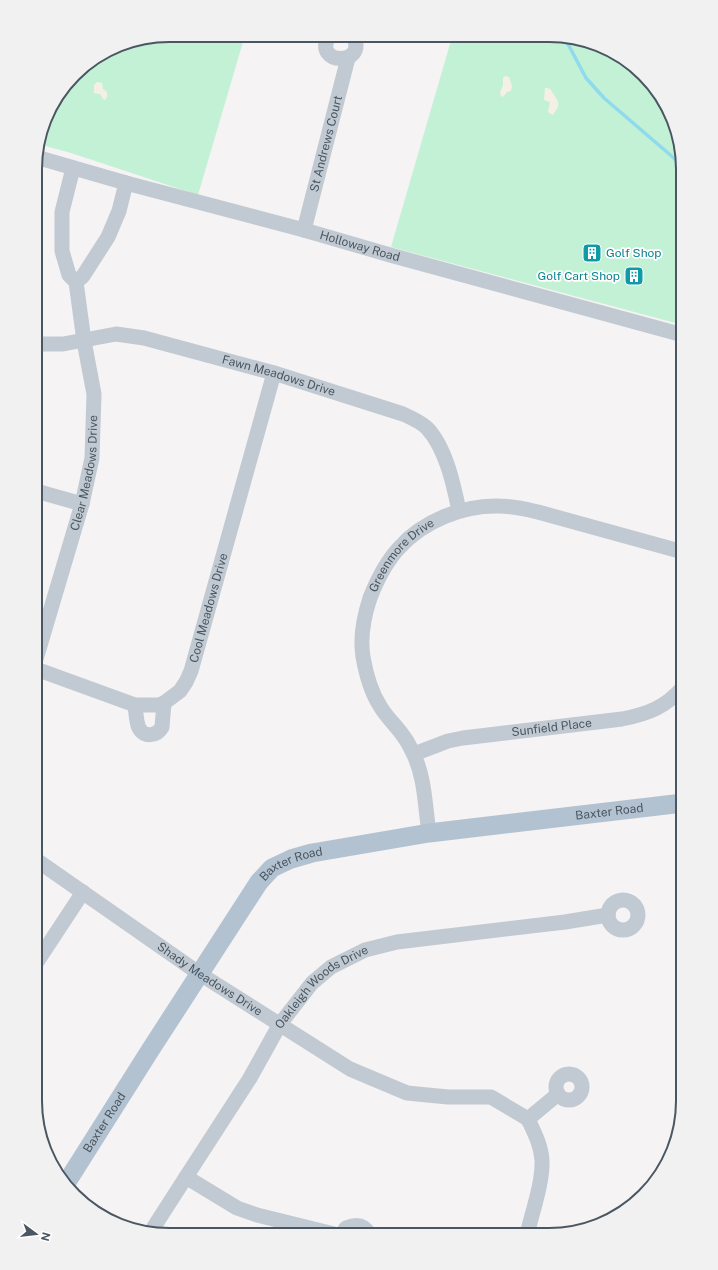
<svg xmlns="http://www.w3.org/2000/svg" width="718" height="1270" font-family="'Public Sans',sans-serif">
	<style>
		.green { fill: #c3f1d5 }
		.sand { fill: #f5f0e5 }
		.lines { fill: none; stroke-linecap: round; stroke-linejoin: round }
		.stream { stroke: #90daee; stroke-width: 3.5 }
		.minor { stroke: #c1cad2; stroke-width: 15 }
		.major { stroke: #b3c2d1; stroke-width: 19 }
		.labels { text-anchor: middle; stroke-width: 3.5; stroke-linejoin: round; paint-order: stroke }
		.street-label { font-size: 12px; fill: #4a5661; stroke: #fff }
		.culture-label { font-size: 12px; fill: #0d838f; stroke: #fff; text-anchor: start }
		.rim { fill: none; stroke: #4a5661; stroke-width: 2 }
	</style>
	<rect width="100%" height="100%" fill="#f5f3f3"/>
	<path class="green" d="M 169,35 L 245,35 L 198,195 L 71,153 L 38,144 L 49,109 L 80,68 L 118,45 Z
		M 452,37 L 575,38 L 637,68 L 676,126 L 683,169 L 683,325 L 391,247 Z"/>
	<path class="sand" d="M 505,76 L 509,77 L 512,86 L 511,91 L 507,92 L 503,97 L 501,96 L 500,92 L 503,85 L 503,78 Z
		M 97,82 L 102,83 L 103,89 L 107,92 L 107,97 L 105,100 L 103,99 L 100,94 L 94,93 L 94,85 Z
		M 545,88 L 547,88 C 552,89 551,91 554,95 C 560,104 560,105 553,115 L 548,112 L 550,102 L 544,100 Z"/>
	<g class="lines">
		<path class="stream" d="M 562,37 L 568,44 L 586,78 L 604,98 L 682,165"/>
		<g class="minor">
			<path d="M 329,36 C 312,66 369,66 353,36"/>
			<path id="s1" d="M 36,157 L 126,183 L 304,230 L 390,255 L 683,335"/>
			<path id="s2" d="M 304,230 L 348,58"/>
			<path d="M 76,282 L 83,276 L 108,237 L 119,211 L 126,183"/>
			<path id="s3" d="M 36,344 L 63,344 L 116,334 L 144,338 L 274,373 L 403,414 C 412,418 421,422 427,428 C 446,448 454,486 459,511"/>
			<path d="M 36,491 L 82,504"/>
			<path id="s4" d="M 36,659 L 82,504 L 92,458 L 94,394 L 84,341 L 76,282 L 69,275 L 62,251 L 62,212 L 73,168"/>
			<path id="s5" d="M 36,669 L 135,705 L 158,705 L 164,703 L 180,691 L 186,682 L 191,671 L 274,373"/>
			<path d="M 135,705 C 136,712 136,722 139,728 C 144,738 157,736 162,727 L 164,703"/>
			<path id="s6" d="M 414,754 L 448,741 L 463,738 L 622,719 C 648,714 666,707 683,687"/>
			<path id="s7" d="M 429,833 C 425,806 425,777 413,753 C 410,747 408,742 404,737 C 397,726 386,717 380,706 C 371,692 366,674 363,657 C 360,638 364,616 370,598 C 377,580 386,562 399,548 C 423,521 463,505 499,506 C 513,506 525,509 538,512 L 683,552"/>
			<path id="s8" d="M 35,859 L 200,974 L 350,1069 L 407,1093 L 448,1097 L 491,1097 L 528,1119"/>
			<circle cx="623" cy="915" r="15"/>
			<path d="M 35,965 L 83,892"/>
			<circle cx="569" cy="1087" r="13"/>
			<path d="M 528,1119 L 558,1094"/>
			<path d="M 186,1177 L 237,1208 L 257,1215 L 334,1234"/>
			<path id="s9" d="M 150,1233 L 186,1177 L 250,1078 L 280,1024 L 312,983 L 331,967 L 365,950 L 397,942 L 565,922 L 608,915"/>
			<path d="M 342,1234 L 346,1228 C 356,1224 364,1225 369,1234"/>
			<path d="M 527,1235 C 532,1212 543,1183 542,1160 C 541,1145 534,1132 528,1119"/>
		</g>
		<path class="major" id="s10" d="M 65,1185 L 149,1052 L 259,882 L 272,868 L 291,859 L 312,853 L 429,833 L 683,803"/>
	</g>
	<defs>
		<symbol id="building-square" viewBox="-11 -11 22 22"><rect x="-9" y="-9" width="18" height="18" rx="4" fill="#0f9aa8" stroke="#fff"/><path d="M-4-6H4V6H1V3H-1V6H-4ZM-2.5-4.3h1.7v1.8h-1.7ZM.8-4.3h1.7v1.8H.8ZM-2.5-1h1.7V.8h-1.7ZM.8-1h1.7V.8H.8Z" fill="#fff"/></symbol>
	</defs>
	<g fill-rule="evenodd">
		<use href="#building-square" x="581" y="242" width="22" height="22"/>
		<use href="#building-square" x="623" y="265" width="22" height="22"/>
	</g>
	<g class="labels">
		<g class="street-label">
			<text dy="4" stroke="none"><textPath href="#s2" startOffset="89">St Andrews Court</textPath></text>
			<text dy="4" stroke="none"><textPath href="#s1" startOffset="336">Holloway Road</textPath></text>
			<text dy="4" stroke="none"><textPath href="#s3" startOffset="249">Fawn Meadows Drive</textPath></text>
			<text dy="4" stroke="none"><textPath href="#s4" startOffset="193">Clear Meadows Drive</textPath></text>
			<text dy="4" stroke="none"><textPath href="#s7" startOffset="306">Greenmore Drive</textPath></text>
			<text dy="4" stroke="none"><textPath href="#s5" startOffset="243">Cool Meadows Drive</textPath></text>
			<text dy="4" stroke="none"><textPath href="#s6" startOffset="141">Sunfield Place</textPath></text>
			<text dy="4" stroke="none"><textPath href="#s10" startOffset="722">Baxter Road</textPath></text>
			<text dy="4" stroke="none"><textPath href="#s10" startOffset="398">Baxter Road</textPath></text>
			<text dy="4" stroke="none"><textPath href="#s8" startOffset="212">Shady Meadows Drive</textPath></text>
			<text dy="4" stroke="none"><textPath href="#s9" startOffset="303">Oakleigh Woods Drive</textPath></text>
			<text dy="4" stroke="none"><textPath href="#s10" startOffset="74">Baxter Road</textPath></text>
		</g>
		<g class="culture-label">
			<text x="606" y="257">Golf Shop</text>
			<text x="620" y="280" text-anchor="end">Golf Cart Shop</text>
		</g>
	</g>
	<path d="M0 0H718V1270H0ZM169 42H549A127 127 0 0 1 676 169V1101A127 127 0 0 1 549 1228H169A127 127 0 0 1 42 1101V169A127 127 0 0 1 169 42Z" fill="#f1f1f2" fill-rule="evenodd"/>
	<path class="rim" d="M169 42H549A127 127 0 0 1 676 169V1101A127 127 0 0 1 549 1228H169A127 127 0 0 1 42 1101V169A127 127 0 0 1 169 42Z"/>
	<g transform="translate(36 1234) rotate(105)" stroke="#ffffff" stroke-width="3" paint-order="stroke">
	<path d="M0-3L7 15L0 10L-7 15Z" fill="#4a5661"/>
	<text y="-6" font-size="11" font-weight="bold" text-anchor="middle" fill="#4a5661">N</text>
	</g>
</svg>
